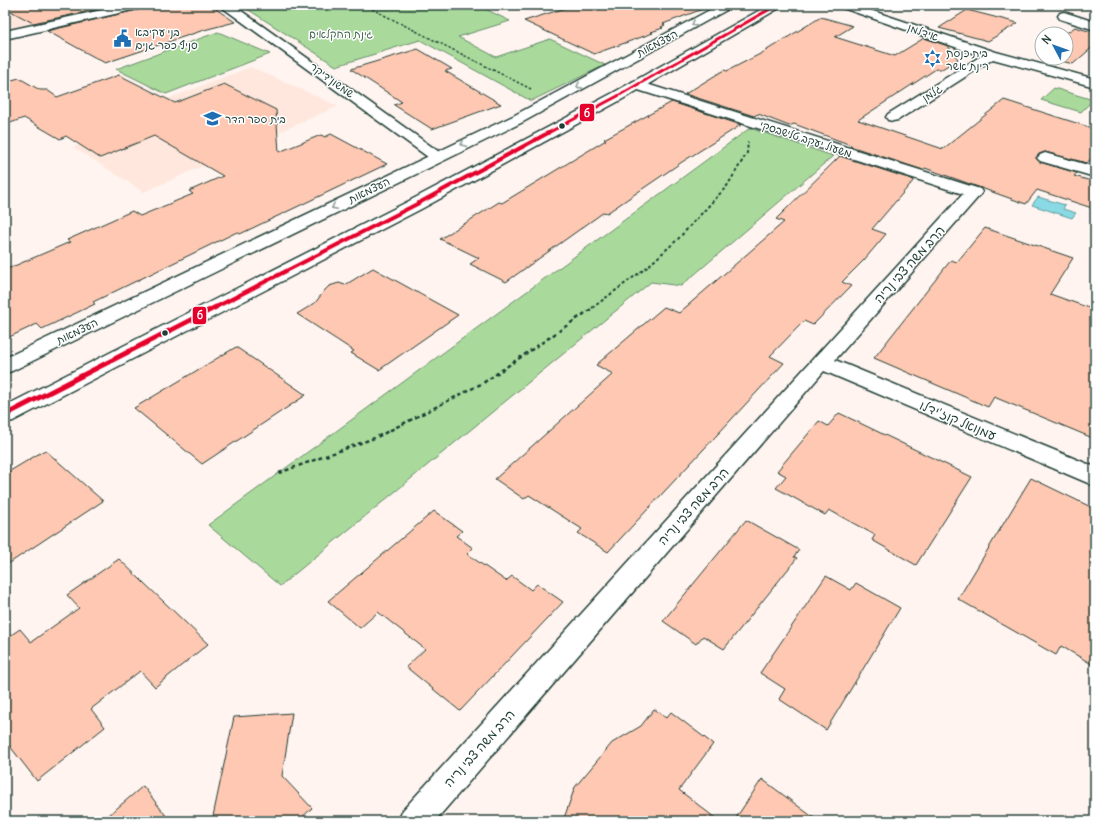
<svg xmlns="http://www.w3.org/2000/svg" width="1100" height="826" font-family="Delius,'Playpen Sans Hebrew',sans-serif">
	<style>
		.built { fill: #ffe7dd }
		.green { fill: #a9da9b; stroke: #648c68 }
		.water { fill: #89dae4; stroke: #5f9b9e }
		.building { fill: #ffc8b2; stroke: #1f3d34 }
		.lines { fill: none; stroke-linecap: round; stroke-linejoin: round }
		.minor-casing { stroke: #1f3d34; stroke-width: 3 }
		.major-casing { stroke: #1f3d34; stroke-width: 3 }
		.path-far2 { stroke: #1f3d34; stroke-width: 1.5; stroke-dasharray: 2.5 2; stroke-linecap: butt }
		.path-far1 { stroke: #1f3d34; stroke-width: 2; stroke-dasharray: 3 2.5; stroke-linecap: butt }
		.path { stroke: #1f3d34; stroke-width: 2.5; stroke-dasharray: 4 3; stroke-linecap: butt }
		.minor { fill: #fff; fill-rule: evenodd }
		.major { fill: #fff; fill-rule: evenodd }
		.bus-1-far2-casing { stroke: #fff; stroke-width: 5 }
		.bus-1-far1-casing { stroke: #fff; stroke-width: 6 }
		.bus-1-casing { stroke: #fff; stroke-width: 8 }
		.bus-1-far2 { stroke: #e4002b; stroke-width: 3 }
		.bus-1-far1 { stroke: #e4002b; stroke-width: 4 }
		.bus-1 { stroke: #e4002b; stroke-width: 5 }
		.oneway { stroke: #8f9e9a }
		.bus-dot { fill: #1f3d34; stroke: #fff; stroke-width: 1.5 }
		.labels { text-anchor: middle; stroke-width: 3; stroke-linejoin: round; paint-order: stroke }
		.far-poi-label { font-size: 11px; fill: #1f3d34; stroke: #fff; text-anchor: start }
		.far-street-label { font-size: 11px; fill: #1f3d34; stroke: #fff }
		.far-park-label { font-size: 11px; fill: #42644e; stroke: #fff }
		.street-label { font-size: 13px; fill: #1f3d34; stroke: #fff }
		.line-badge { stroke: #fff; stroke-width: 1.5 }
		.badge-label { font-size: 11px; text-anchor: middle; font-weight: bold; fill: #fff }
	</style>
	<rect width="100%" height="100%" fill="#fff4f0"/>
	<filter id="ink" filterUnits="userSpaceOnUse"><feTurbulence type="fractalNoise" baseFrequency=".025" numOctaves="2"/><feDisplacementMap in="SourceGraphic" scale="8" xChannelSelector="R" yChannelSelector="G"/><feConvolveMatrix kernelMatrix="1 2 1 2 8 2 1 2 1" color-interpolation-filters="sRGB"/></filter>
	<g filter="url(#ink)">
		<path class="built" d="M 5,5 L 125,5 L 5,31 Z
			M 251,67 L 338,106 L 144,192 L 73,147 L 93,140 L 81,132 Z"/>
		<path class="green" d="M 241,5 L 477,5 L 510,21 L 458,37 L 496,57 L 550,39 L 605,65 L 531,101 L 420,40 L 336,66 Z
			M 218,32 L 270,54 L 166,94 L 116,69 Z
			M 1054,88 L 1093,100 L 1081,112 L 1041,100 Z
			M 750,128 L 833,156 L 681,286 L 651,282 L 280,586 L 208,525 Z"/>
		<path class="water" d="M 1038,197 L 1065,205 L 1063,209 L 1076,213 L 1072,218 L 1032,205 Z"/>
		<path class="building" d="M 5,5 L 118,5 L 33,23 L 5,8 Z
			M 148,5 L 210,5 L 235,22 L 204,30 L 105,63 L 47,31 L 145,8 Z
			M 575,5 L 708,5 L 708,7 L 663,24 L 665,25 L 661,27 L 663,28 L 651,32 L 653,33 L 594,54 L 524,21 Z
			M 967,10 L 1018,23 L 988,41 L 939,28 Z
			M 821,17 L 853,26 L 835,37 L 895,56 L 924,38 L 948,46 L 958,59 L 942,69 L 936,69 L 858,120 L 943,149 L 1004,100 L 1095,129 L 1095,154 L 1087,163 L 1045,152 L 1039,154 L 1036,158 L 1040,162 L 1077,173 L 1074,176 L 1095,182 L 1095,209 L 1037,190 L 1026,204 L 925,168 L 923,170 L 850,146 L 851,145 L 794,124 L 789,126 L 758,114 L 754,116 L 685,94 L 724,70 L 727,71 L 762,53 Z
			M 1075,27 L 1095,33 L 1095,45 L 1073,64 L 1050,58 L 1066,58 L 1065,34 Z
			M 418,49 L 452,69 L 445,71 L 501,104 L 432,129 L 394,105 L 402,102 L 351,69 Z
			M 119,75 L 175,103 L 224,84 L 276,110 L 279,152 L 321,135 L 325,137 L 331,134 L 387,164 L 240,234 L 237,232 L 93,302 L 95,304 L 42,329 L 37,324 L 5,339 L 5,270 L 70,242 L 67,240 L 132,211 L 140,216 L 193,194 L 189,191 L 223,176 L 154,136 L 100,158 L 66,136 L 60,139 L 24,118 L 5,125 L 5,82 L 19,78 L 40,90 L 47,90 L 57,97 Z
			M 672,102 L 741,125 L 682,162 L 607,213 L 604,212 L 506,282 L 470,264 L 479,258 L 440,239 L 499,202 L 502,203 L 606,140 L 604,139 Z
			M 840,156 L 914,180 L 872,229 L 886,234 L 864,260 L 842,282 L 851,286 L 813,325 L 804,321 L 770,356 L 784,363 L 608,552 L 578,533 L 582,529 L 529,495 L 524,499 L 495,479 L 613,374 L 596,365 L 664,307 L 679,313 L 784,222 L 776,219 Z
			M 985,228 L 1073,258 L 1050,294 L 1095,310 L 1095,439 L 994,397 L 988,407 L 874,358 L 951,260 L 957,262 Z
			M 373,268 L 458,315 L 379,370 L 351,353 L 354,351 L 297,314 L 315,303 L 325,290 L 329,286 L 339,283 L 345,285 Z
			M 236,347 L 306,395 L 202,464 L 134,408 Z
			M 839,413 L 972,477 L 916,565 L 872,540 L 875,535 L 829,510 L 825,515 L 776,488 L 786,476 L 777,471 L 819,421 L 828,426 Z
			M 45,450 L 103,501 L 5,566 L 5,474 Z
			M 1031,478 L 1095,509 L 1095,666 L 1061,646 L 1056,655 L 958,599 Z
			M 434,511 L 462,531 L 456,536 L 473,548 L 467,554 L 506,581 L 512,576 L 531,590 L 537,584 L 563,602 L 460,711 L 406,667 L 425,649 L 378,612 L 360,628 L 328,601 Z
			M 746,520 L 799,550 L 794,557 L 797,558 L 724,649 L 703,636 L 696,644 L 663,621 Z
			M 119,559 L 208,644 L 155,687 L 140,671 L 91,709 L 105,727 L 37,781 L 5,740 L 5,639 L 20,629 L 31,642 L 79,608 L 67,595 Z
			M 826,576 L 851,590 L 856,583 L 900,608 L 826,730 L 779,699 L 785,689 L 760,673 Z
			M 654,709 L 666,718 L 671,712 L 713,744 L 679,790 L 719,821 L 563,821 L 575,787 L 612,743 L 641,726 Z
			M 292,713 L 282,776 L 312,808 L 298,821 L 212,821 L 234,717 Z
			M 762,779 L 818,821 L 734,821 Z
			M 143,786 L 170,821 L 102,821 Z"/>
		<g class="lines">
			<defs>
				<path id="minor" d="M 125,5 L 147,5 L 145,7 L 141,8 L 5,39 L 5,31 Z
					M 219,5 L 233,5 L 442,154 L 445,157 L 442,160 L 437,162 L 432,160 Z
					M 838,5 L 855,5 L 996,52 L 1095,79 L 1095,87 L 993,59 L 898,120 L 893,121 L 888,120 L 886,117 L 888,114 L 981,56 L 840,7 Z
					M 1064,12 L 1095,22 L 1095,30 L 1060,19 L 1058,16 L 1060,13 Z
					M 637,81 L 980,189 L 982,192 L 980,195 L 835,360 L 1095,467 L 1095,486 L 824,371 L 435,821 L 398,821 L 403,810 L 963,194 L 632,88 L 630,85 L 632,82 Z
					M 1045,153 L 1095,167 L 1095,177 L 1040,161 L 1037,158 L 1040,155 Z"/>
				<path id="major" d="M 719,5 L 734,5 L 732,7 L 523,122 L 12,371 L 5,373 L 5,358 L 513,116 Z
					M 769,5 L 783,5 L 781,7 L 621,100 L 423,208 L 13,421 L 5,423 L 5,406 L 411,200 L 611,94 Z"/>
			</defs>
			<use href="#minor" class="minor-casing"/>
			<use href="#major" class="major-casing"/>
			<path class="path-far2" d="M 364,5 L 531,89"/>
			<path class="path-far1" d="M 592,308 L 646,268 L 678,239 L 727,186 L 747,153 L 748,142"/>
			<path class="path" d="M 279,473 L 377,437 L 483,383 L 594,307"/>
			<use href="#minor" class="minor"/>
			<use href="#major" class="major"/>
			<defs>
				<path id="bus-1-far2" d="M 546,134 L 616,97 L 777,5"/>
				<path id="bus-1-far1" d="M 214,308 L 417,204 L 548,133"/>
				<path id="bus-1" d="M 5,415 L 216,307"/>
			</defs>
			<use href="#bus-1-far2" class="bus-1-far2-casing"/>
			<use href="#bus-1-far1" class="bus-1-far1-casing"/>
			<use href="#bus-1" class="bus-1-casing"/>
			<use href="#bus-1-far2" class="bus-1-far2"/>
			<use href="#bus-1-far1" class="bus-1-far1"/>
			<use href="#bus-1" class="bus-1"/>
		</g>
		<defs><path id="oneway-chevron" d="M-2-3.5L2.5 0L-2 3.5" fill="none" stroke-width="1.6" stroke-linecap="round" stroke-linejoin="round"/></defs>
		<g class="oneway">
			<use href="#oneway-chevron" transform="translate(694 24) rotate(152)"/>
			<use href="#oneway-chevron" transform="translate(579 86) rotate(152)"/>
			<use href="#oneway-chevron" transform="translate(463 144) rotate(155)"/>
			<use href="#oneway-chevron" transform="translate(334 207) rotate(154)"/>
		</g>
	</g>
	<defs>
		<symbol id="civic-bare" viewBox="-9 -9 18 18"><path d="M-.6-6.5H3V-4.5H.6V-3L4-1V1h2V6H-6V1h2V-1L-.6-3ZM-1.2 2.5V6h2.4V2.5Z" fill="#1f6fb2" stroke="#fff" stroke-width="2.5" paint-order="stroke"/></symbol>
		<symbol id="synagogue-bare" viewBox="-9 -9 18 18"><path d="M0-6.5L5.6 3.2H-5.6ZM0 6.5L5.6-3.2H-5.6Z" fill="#1f6fb2" stroke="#fff" stroke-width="2.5" paint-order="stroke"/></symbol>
		<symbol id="school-bare" viewBox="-9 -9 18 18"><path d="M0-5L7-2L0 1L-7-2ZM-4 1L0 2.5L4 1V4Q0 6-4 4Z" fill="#1f6fb2" stroke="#fff" stroke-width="2.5" paint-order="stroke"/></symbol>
	</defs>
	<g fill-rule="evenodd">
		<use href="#civic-bare" x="110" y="26" width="25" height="25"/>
		<use href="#synagogue-bare" x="920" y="46" width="25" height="25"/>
		<use href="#school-bare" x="200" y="106" width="25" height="25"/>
	</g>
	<g class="bus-dot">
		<circle cx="562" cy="126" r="3.5"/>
		<circle cx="165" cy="333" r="3.5"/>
	</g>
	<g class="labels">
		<g class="far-poi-label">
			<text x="135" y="36">בני עקיבא<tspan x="135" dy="13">סניף כפר גנים</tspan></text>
			<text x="946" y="57">בית כנסת<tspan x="946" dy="13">רינת אשר</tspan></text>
			<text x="225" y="123">בית ספר הדר</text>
		</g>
		<g class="far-street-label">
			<text transform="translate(923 32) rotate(19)" y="4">אידלמן</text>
			<text transform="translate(657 43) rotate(-28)" y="4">העצמאות</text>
			<text transform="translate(332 80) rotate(36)" y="4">שמשון דיקר</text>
			<text transform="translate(932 93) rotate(-33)" y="4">גלמן</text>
			<text transform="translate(806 139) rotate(18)" y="4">משעול יעקב טלישבסקי</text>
			<text transform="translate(369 190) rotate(-26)" y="4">העצמאות</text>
			<text transform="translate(77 331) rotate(-26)" y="4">העצמאות</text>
		</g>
		<g class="far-park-label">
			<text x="341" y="38">גינת החקלאים</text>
		</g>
		<g class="street-label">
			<text transform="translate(909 264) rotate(-48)" y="5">הרב משה צבי נריה</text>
			<text transform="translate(958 420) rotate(23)" y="5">עמנואל קוז'ידלו</text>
			<text transform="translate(693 506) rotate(-48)" y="5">הרב משה צבי נריה</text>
			<text transform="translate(479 748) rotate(-48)" y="5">הרב משה צבי נריה</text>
		</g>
	</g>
	<g class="line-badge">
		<rect x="579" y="103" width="16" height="19" rx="4" fill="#e4002b"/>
		<rect x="192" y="306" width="15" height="19" rx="4" fill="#e4002b"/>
	</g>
	<g class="badge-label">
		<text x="587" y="117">6</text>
		<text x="200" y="319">6</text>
	</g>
	<rect width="1100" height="826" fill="none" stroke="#fff" stroke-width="20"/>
	<rect x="10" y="10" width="1080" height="806" fill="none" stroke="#1f3d34" stroke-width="1.5" filter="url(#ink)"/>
	<g transform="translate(1054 46) rotate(311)"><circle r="19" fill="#ffffff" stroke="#a5b1ae"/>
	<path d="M0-3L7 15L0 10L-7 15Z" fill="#1f6fb2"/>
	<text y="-6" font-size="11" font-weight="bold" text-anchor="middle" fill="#1f3d34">N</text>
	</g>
</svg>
